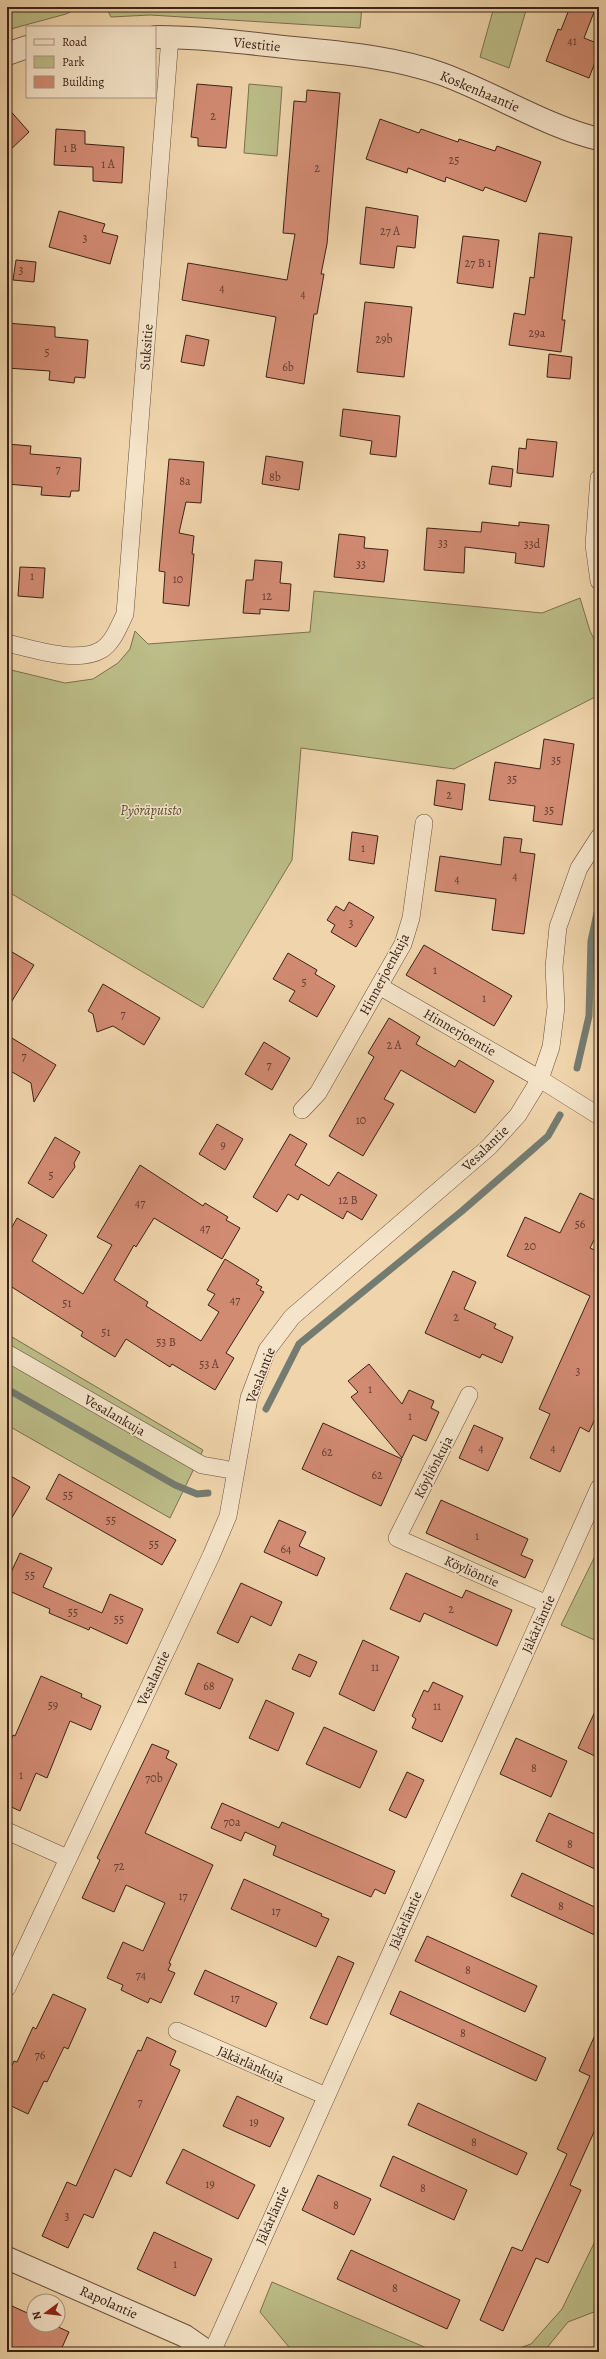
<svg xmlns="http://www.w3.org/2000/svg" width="606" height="2359" font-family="Alegreya,serif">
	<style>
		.green { fill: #bcbd88; stroke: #7c7050 }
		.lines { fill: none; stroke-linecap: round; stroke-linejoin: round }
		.stream { stroke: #747c72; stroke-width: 7 }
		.building { fill: #d28b73; stroke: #3b2219 }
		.minor-casing { stroke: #684f3e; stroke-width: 18 }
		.tertiary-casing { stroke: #684f3e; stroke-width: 24 }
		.minor { stroke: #f5e4c9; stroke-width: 17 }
		.tertiary { stroke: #f5e4c9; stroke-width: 22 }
		.labels { text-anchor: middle; stroke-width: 3; stroke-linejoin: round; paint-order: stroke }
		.number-label { font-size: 12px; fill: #613c30 }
		.street-label { font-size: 14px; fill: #3b2219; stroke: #f5e4c9 }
		.park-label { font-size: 14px; font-style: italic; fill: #5b4935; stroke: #f5e4c9 }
	</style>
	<rect width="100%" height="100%" fill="#f0d5ac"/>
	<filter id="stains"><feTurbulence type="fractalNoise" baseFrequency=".005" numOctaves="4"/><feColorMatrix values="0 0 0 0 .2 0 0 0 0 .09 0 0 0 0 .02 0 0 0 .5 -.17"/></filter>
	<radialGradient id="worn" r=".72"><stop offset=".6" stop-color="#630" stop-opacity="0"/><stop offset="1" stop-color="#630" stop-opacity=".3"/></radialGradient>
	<path class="green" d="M 7,7 L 80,7 L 66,14 L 7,30 Z
		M 106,7 L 362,7 L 360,28 L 150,15 L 111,17 Z
		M 494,7 L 527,7 L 509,68 L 480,57 Z
		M 249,84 L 282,87 L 277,156 L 244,153 Z
		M 314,591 L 542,613 L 580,598 L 590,631 L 599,649 L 599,695 L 454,769 L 301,748 L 292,860 L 203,1008 L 7,891 L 7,669 L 65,683 L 93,679 L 118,663 L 130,649 L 135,631 L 148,644 L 310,632 Z
		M 7,1334 L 203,1450 L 170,1518 L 7,1425 Z
		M 599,1548 L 599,1642 L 561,1625 Z
		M 599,2233 L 599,2310 L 568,2322 L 545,2350 L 539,2352 L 508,2352 L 531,2344 L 562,2309 Z
		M 272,2282 L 436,2352 L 293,2352 L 260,2312 Z"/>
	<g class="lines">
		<path class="stream" d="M 577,1068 L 589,1016 L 591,941 L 599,904
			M 7,1389 L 175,1485 L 197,1494 L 208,1493
			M 266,1409 L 299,1344 L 462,1211 L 531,1151 L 548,1136 L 560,1115"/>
	</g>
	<path class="building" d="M 570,7 L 596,7 L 584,38 L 599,44 L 599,52 L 589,78 L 546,61 L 558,29 L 561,30 Z
		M 197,84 L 232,87 L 226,148 L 198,146 L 198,138 L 191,137 Z
		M 307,90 L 340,93 L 327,244 L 321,274 L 324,274 L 317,314 L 314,314 L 304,384 L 266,377 L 276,317 L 182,300 L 188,263 L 287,280 L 295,234 L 283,233 L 294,101 L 306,102 Z
		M 7,107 L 29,132 L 7,153 Z
		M 380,119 L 419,133 L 421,129 L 458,142 L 459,139 L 495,151 L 497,146 L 541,162 L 526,202 L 485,187 L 483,191 L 446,177 L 445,182 L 408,168 L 407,173 L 366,159 Z
		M 56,129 L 85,131 L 85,144 L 124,147 L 122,183 L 93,181 L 93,167 L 54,165 Z
		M 366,207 L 418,216 L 415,248 L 397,246 L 394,268 L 360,264 Z
		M 59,211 L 105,224 L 102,232 L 118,236 L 110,264 L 49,247 Z
		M 539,233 L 572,237 L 562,320 L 565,320 L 561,352 L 509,345 L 514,313 L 525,315 L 530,277 L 534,278 Z
		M 463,236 L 499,240 L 493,288 L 457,283 Z
		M 16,260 L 36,262 L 34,282 L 13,280 Z
		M 365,302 L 412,307 L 404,377 L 357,372 Z
		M 7,323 L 55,327 L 55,337 L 88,340 L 85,378 L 75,377 L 74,383 L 49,380 L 50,371 L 7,368 Z
		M 186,335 L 209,340 L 204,366 L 181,362 Z
		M 549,354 L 572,357 L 570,379 L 547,377 Z
		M 343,409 L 400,416 L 396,457 L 370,454 L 372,441 L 340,436 Z
		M 527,439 L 557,442 L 553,477 L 517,473 L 519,448 L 526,449 Z
		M 7,444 L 31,446 L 30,454 L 81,458 L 79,491 L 71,491 L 70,497 L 41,495 L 42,487 L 7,484 Z
		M 266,456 L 303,462 L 299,490 L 262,484 Z
		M 169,459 L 204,462 L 201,503 L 186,502 L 179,533 L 194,536 L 192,554 L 194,554 L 189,606 L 163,603 L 165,572 L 159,571 Z
		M 492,466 L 513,469 L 511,487 L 489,484 Z
		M 482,522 L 519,526 L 519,522 L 549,525 L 544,567 L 515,563 L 516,553 L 465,547 L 464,573 L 424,570 L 427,528 L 481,532 Z
		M 339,534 L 365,537 L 364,548 L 388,550 L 384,582 L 334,577 Z
		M 255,560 L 282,562 L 280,583 L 291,584 L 289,611 L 260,609 L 260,614 L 243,613 L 246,580 L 253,580 Z
		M 20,567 L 45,568 L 43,598 L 18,596 Z
		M 544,739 L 574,744 L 562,825 L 533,821 L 535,806 L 489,800 L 495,762 L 540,769 Z
		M 437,780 L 465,784 L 462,810 L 434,805 Z
		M 352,832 L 378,836 L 374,864 L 349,860 Z
		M 504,837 L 522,839 L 520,852 L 535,854 L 524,934 L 492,930 L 496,899 L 435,891 L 440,856 L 501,865 Z
		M 349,902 L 374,917 L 356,947 L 331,932 L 335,925 L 327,920 L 336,906 L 344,911 Z
		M 424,945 L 512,996 L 494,1026 L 406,975 Z
		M 7,949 L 34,965 L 7,1009 Z
		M 288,953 L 317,970 L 315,974 L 335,986 L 317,1017 L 289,1001 L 295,991 L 273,979 Z
		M 103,984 L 160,1018 L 144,1045 L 113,1026 L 97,1032 L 93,1014 L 88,1011 Z
		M 389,1018 L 420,1037 L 416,1044 L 455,1067 L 459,1060 L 494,1081 L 475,1113 L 401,1070 L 384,1099 L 394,1104 L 363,1156 L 329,1136 L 374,1057 L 368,1053 Z
		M 7,1035 L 56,1065 L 34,1102 L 31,1083 L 7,1069 Z
		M 264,1042 L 290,1058 L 272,1090 L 245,1074 Z
		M 217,1124 L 243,1139 L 225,1170 L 199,1154 Z
		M 290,1134 L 307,1144 L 295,1165 L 329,1186 L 338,1172 L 377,1195 L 362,1220 L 347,1211 L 343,1219 L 301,1194 L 298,1200 L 288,1194 L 277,1212 L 253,1197 Z
		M 55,1137 L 80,1152 L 74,1163 L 75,1167 L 53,1198 L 28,1183 Z
		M 140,1165 L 203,1206 L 205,1203 L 228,1217 L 226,1220 L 240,1228 L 222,1259 L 154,1218 L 136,1247 L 134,1245 L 114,1280 L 148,1302 L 146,1306 L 201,1341 L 219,1312 L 208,1305 L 215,1294 L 207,1290 L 225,1259 L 259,1280 L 256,1284 L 262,1287 L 260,1290 L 264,1292 L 226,1353 L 234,1358 L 215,1390 L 172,1364 L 170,1367 L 126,1339 L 115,1357 L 81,1336 L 83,1332 L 7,1284 L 7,1236 L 17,1218 L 47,1235 L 32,1261 L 83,1294 L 112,1245 L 97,1237 Z
		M 580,1193 L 599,1202 L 599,1230 L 590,1248 L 599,1252 L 599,1410 L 589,1432 L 580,1427 L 560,1472 L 530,1458 L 550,1414 L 539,1409 L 590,1296 L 507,1256 L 525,1217 L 560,1233 Z
		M 453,1271 L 476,1282 L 464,1309 L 496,1324 L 494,1328 L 513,1337 L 502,1363 L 482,1354 L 480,1358 L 425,1333 Z
		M 369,1364 L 402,1404 L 409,1390 L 434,1401 L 431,1408 L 439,1412 L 426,1441 L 413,1435 L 402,1458 L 351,1397 L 358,1392 L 348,1381 Z
		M 323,1423 L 402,1459 L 381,1506 L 302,1469 Z
		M 474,1425 L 503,1438 L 488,1471 L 459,1458 Z
		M 7,1474 L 30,1487 L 7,1526 Z
		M 59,1474 L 176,1540 L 162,1565 L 46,1499 Z
		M 441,1500 L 528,1539 L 521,1555 L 533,1560 L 525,1578 L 426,1533 Z
		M 279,1520 L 306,1532 L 299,1546 L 325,1558 L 317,1576 L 264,1552 Z
		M 20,1553 L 52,1568 L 43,1587 L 102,1613 L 110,1594 L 143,1609 L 127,1644 L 90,1627 L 89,1630 L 49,1613 L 50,1609 L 7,1590 L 7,1581 Z
		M 406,1573 L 462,1598 L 466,1590 L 512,1610 L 497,1646 L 424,1613 L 420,1622 L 390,1609 Z
		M 241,1583 L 282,1602 L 271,1626 L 251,1616 L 238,1643 L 217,1633 Z
		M 363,1640 L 399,1657 L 374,1711 L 339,1694 Z
		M 299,1654 L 317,1662 L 310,1677 L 292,1669 Z
		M 198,1663 L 233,1679 L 220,1709 L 185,1694 Z
		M 41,1676 L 82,1694 L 81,1697 L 101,1706 L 91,1730 L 70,1721 L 47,1778 L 36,1773 L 20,1811 L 7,1805 L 7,1749 L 13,1735 L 15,1736 Z
		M 433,1682 L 463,1696 L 442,1742 L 412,1728 L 416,1719 L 412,1716 L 424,1690 L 428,1692 Z
		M 266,1700 L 294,1713 L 278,1751 L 249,1738 Z
		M 599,1703 L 599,1758 L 578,1748 Z
		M 324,1727 L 377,1751 L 360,1788 L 306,1764 Z
		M 516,1738 L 567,1761 L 551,1797 L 500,1774 Z
		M 152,1744 L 169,1751 L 166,1758 L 177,1764 L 145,1833 L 213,1865 L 169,1963 L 171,1964 L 168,1970 L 175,1973 L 161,2003 L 150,1998 L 148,2003 L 121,1990 L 123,1985 L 107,1978 L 123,1942 L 143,1951 L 165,1903 L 126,1885 L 114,1912 L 82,1898 L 100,1860 L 97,1858 Z
		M 407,1772 L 424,1780 L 406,1818 L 389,1810 Z
		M 222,1803 L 279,1828 L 282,1822 L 395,1871 L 385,1894 L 375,1889 L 371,1897 L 273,1855 L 276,1846 L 245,1832 L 241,1841 L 211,1828 Z
		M 549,1813 L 599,1836 L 599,1871 L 536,1841 Z
		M 522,1873 L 599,1909 L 599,1937 L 511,1896 Z
		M 244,1879 L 322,1914 L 321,1916 L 329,1919 L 316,1947 L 231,1909 Z
		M 427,1936 L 537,1986 L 525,2012 L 415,1961 Z
		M 338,1956 L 354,1963 L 327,2025 L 310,2018 Z
		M 205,1970 L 277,2003 L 266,2027 L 194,1994 Z
		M 400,1991 L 546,2058 L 536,2081 L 390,2014 Z
		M 53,1994 L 86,2009 L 68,2049 L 64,2047 L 47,2082 L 44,2081 L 28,2114 L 7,2104 L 7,2076 L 14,2061 L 17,2062 L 33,2027 L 36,2029 Z
		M 599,2026 L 599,2121 L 570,2185 L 581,2190 L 548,2263 L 536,2258 L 503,2331 L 480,2320 L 512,2247 L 522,2251 L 567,2154 L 557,2149 L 590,2076 L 579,2071 Z
		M 147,2037 L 176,2051 L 170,2065 L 180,2070 L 131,2177 L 115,2169 L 93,2218 L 84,2214 L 68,2248 L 42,2236 L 67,2182 L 76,2186 L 138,2050 L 141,2051 Z
		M 237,2096 L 284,2118 L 270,2147 L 223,2126 Z
		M 418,2103 L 527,2153 L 517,2175 L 408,2125 Z
		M 183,2149 L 255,2185 L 238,2219 L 166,2183 Z
		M 393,2156 L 467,2190 L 454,2220 L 380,2186 Z
		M 318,2175 L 371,2199 L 354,2235 L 302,2210 Z
		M 154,2232 L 212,2259 L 195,2296 L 137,2269 Z
		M 351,2250 L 460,2300 L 447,2329 L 337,2279 Z
		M 12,2306 L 34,2316 L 34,2325 L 54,2325 L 69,2332 L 60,2352 L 7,2352 L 7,2317 Z"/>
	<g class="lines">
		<defs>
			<path id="minor" d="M 599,478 L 594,545 L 599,581
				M 7,643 C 33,649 77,664 101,650 C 113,643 119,626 125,614 L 170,37
				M 379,986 L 540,1079 L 599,1116
				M 302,1110 L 318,1093 L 403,944 L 411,918 L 424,823
				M 7,1353 L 202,1465 L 225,1469
				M 469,1395 L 397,1538 L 547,1604
				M 7,1831 L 67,1858
				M 7,1988 L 211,1556 L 228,1516 L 249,1398 L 267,1350 L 292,1317 L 489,1147 L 518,1115 L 540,1079 L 551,1047 L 556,1007 L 554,967 L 558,927 L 579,868 L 599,837
				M 177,2031 L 326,2096
				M 212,2352 L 599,1488"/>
			<path id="tertiary" d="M 155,37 C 202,37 248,43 294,48 C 344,53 394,57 442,74 C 494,93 547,127 599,139
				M 7,54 L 27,47
				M 7,2258 L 185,2336 L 208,2352"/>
		</defs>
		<use href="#minor" class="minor-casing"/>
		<use href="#tertiary" class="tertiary-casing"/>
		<use href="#minor" class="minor"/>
		<use href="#tertiary" class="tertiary"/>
	</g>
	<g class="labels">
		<g class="number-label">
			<text x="572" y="45">41</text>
			<text x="213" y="120">2</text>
			<text x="70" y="152">1 B</text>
			<text x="454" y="164">25</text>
			<text x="108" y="168">1 A</text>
			<text x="317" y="172">2</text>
			<text x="390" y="235">27 A</text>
			<text x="85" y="242">3</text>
			<text x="478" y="267">27 B 1</text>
			<text x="21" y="274">3</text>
			<text x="222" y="292">4</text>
			<text x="303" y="298">4</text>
			<text x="537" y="337">29a</text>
			<text x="384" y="343">29b</text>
			<text x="47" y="356">5</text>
			<text x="288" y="371">6b</text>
			<text x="58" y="473">7</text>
			<text x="275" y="481">8b</text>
			<text x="185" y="485">8a</text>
			<text x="443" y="547">33</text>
			<text x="532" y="548">33d</text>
			<text x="361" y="568">33</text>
			<text x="32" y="580">1</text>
			<text x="178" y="583">10</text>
			<text x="267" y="600">12</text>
			<text x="556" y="764">35</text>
			<text x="512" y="783">35</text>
			<text x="449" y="799">2</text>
			<text x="549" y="814">35</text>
			<text x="363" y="852">1</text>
			<text x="515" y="880">4</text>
			<text x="457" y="883">4</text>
			<text x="351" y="927">3</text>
			<text x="435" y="974">1</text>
			<text x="304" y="986">5</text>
			<text x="484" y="1002">1</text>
			<text x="123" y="1018">7</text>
			<text x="394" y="1049">2 A</text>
			<text x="24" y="1060">7</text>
			<text x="269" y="1069">7</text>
			<text x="361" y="1124">10</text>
			<text x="223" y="1149">9</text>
			<text x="51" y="1179">5</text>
			<text x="348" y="1204">12 B</text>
			<text x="140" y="1207">47</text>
			<text x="580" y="1228">56</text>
			<text x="205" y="1232">47</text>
			<text x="530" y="1250">20</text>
			<text x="235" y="1304">47</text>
			<text x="67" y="1307">51</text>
			<text x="456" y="1321">2</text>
			<text x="106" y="1336">51</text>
			<text x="166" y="1346">53 B</text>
			<text x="209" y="1368">53 A</text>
			<text x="578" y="1375">3</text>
			<text x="370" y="1393">1</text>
			<text x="410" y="1420">1</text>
			<text x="481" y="1452">4</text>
			<text x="553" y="1452">4</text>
			<text x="327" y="1456">62</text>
			<text x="377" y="1479">62</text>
			<text x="68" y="1499">55</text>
			<text x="111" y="1524">55</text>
			<text x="477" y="1540">1</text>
			<text x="154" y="1548">55</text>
			<text x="286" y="1553">64</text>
			<text x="30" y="1579">55</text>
			<text x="451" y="1613">2</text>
			<text x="73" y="1616">55</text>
			<text x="119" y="1623">55</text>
			<text x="375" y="1671">11</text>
			<text x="209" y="1690">68</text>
			<text x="53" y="1709">59</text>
			<text x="437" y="1710">11</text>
			<text x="534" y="1772">8</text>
			<text x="21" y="1779">1</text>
			<text x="154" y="1782">70b</text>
			<text x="232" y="1826">70a</text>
			<text x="570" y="1848">8</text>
			<text x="119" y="1870">72</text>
			<text x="183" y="1900">17</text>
			<text x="561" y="1910">8</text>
			<text x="276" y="1915">17</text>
			<text x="468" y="1974">8</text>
			<text x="141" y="1979">74</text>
			<text x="235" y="2002">17</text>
			<text x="463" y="2037">8</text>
			<text x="40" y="2059">76</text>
			<text x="140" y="2106">7</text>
			<text x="254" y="2126">19</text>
			<text x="474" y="2146">8</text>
			<text x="210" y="2188">19</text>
			<text x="423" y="2192">8</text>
			<text x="336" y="2209">8</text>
			<text x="67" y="2220">3</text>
			<text x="175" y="2268">1</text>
			<text x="395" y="2292">8</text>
		</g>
		<g class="street-label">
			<text transform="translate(257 44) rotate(6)" y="5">Viestitie</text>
			<text transform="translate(480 91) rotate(23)" y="5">Koskenhaantie</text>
			<text transform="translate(146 347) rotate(-86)" y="5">Suksitie</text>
			<text transform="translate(384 974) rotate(-62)" y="5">Hinnerjoenkuja</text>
			<text transform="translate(460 1032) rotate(30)" y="5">Hinnerjoentie</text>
			<text transform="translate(485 1148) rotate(-44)" y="5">Vesalantie</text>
			<text transform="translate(260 1375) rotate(-69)" y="5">Vesalantie</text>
			<text transform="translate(115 1415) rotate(30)" y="5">Vesalankuja</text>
			<text transform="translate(433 1467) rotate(-63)" y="5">Köyliönkuja</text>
			<text transform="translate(472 1571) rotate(24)" y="5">Köyliöntie</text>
			<text transform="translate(538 1624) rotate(-66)" y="5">Jäkärläntie</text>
			<text transform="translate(153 1678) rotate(-65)" y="5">Vesalantie</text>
			<text transform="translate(405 1920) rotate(-66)" y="5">Jäkärläntie</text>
			<text transform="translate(251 2064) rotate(24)" y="5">Jäkärlänkuja</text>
			<text transform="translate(272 2215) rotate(-66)" y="5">Jäkärläntie</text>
			<text transform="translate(109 2302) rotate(24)" y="5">Rapolantie</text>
		</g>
		<g class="park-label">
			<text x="151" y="815">Pyöräpuisto</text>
		</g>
	</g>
	<rect width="606" height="2359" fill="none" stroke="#f0d5ac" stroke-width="24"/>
	<rect x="8" y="8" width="590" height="2343" fill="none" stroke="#3b2219" stroke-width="2"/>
	<rect x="12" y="12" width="582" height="2335" fill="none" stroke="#3b2219"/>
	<rect x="26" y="26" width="130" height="72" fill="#f5e4c9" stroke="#ab9683"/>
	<rect x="34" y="39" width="20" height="6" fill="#f5e4c9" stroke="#ab9683"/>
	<text x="62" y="46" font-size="12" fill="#3b2219">Road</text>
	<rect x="34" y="56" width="20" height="12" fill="#bcbd88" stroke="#ab9683"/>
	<text x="62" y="66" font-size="12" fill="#3b2219">Park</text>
	<rect x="34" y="76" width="20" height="12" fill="#d28b73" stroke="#ab9683"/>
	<text x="62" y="86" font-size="12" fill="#3b2219">Building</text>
	<g transform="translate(46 2313) rotate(255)"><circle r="19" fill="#f5e4c9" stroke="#ab9683"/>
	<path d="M0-3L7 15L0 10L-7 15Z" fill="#8f2418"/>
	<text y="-6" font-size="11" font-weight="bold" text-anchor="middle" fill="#3b2219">N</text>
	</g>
	<rect width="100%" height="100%" filter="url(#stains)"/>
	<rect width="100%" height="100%" fill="url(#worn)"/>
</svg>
